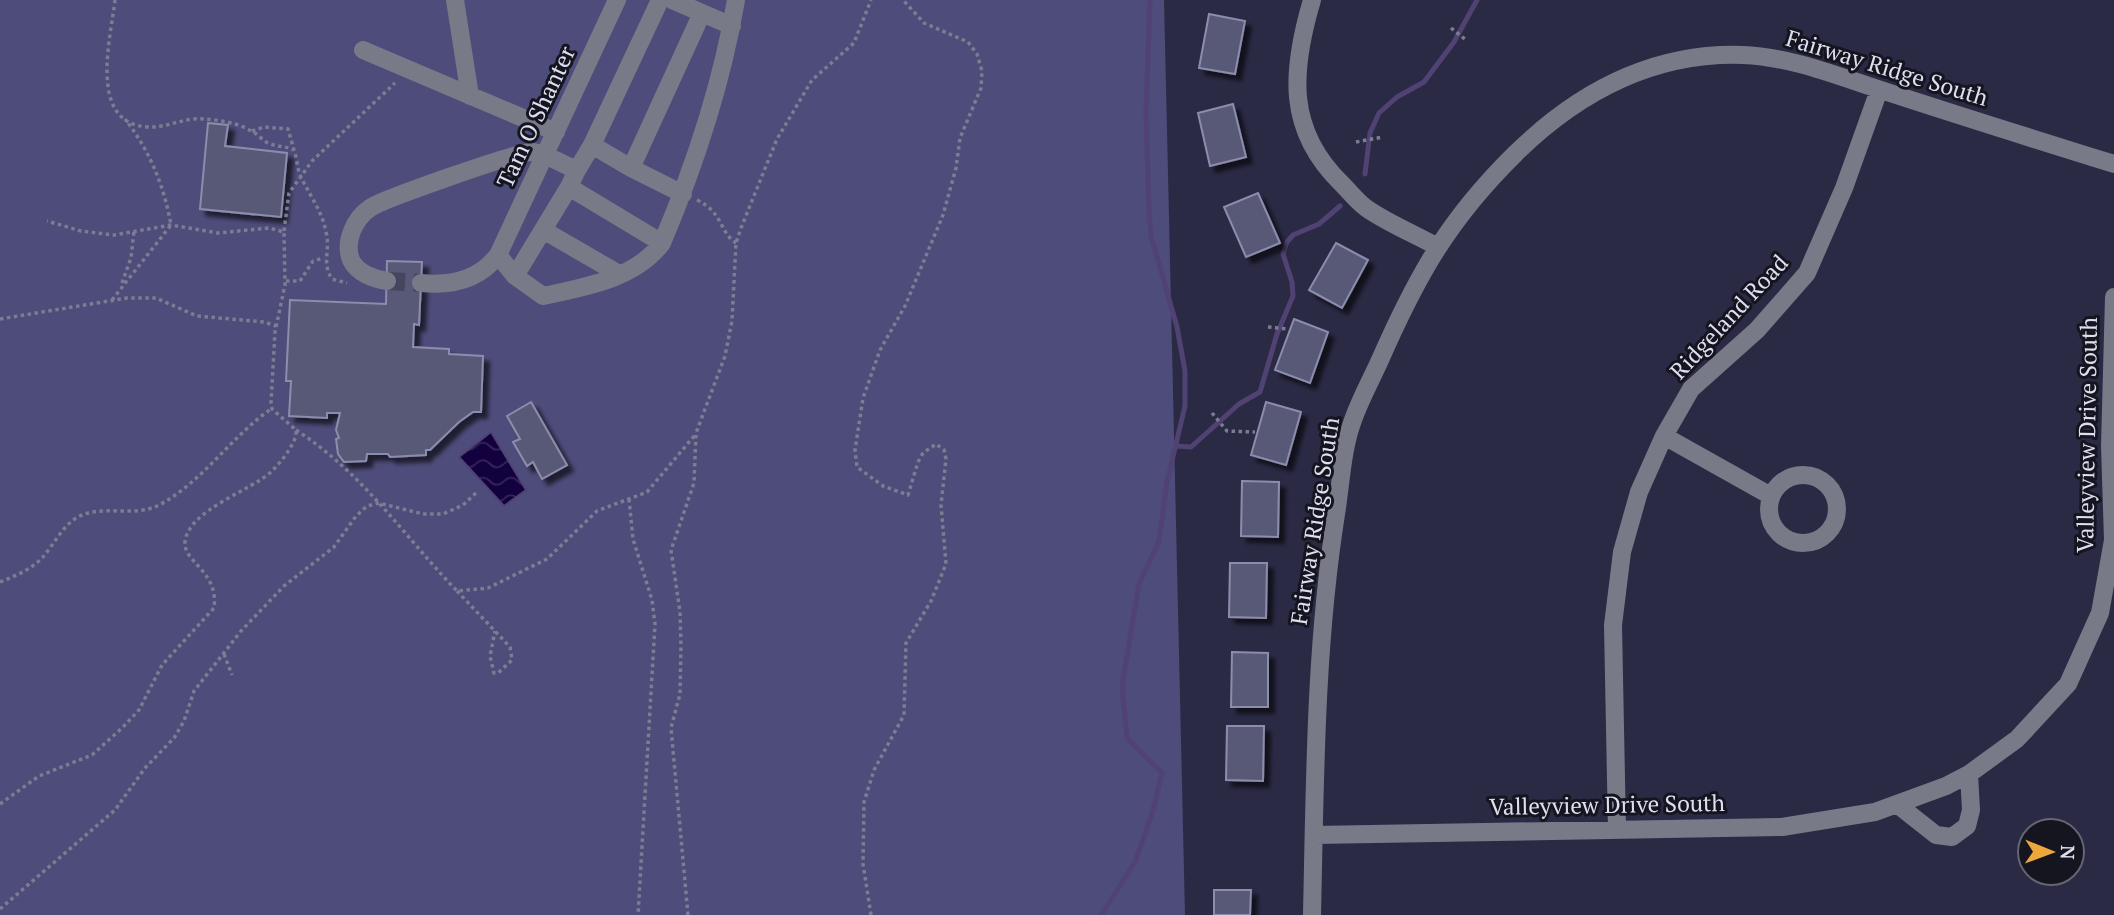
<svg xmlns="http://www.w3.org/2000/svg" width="2114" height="915" font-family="'PT Serif',serif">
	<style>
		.green { fill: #4e4c7a }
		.water { fill: url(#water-waves); stroke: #504374; stroke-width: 2 }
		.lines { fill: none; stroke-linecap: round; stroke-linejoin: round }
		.stream { stroke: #504374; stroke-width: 5 }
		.building { fill: #595977; stroke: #8c8cac; stroke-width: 2; filter: url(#shadow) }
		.minor-tunnel { stroke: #46455e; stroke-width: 18; stroke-dasharray: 18 9; stroke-linecap: butt }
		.path { stroke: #7c7c92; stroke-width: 3.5; stroke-dasharray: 3.5 3.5; stroke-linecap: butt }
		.minor { stroke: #797a88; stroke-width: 18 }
		.labels { text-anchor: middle; stroke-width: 6; stroke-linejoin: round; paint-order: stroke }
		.street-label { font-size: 23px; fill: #dddeef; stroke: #151520 }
	</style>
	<defs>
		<pattern id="water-waves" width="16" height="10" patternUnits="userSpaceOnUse" patternTransform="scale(1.75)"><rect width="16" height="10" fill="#13013f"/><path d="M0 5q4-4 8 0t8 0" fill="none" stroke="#35265b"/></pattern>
		<filter id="shadow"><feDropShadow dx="6" dy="6" stdDeviation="2" flood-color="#0009"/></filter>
	</defs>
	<rect width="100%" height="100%" fill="#2b2a45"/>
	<path class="green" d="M 0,0 L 1164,0 L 1185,915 L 0,915 Z"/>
	<path class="water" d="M 491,432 L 526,490 L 504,506 L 459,457 Z"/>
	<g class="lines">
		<path class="stream" d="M 1365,174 L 1370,133 L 1379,113 L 1397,97 L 1424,82 L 1454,42 L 1477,0
			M 1177,446 L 1191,447 L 1239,404 L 1260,392 L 1277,334 L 1293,296 L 1292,282 L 1283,254 L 1287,242 L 1293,235 L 1319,224 L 1340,206
			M 1101,915 L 1135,862 L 1152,814 L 1162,773 L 1127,738 L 1122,686 L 1139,584 L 1159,541 L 1167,482 L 1185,406 L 1185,371 L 1177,327 L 1151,236 L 1149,211 L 1146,113 L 1150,0"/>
	</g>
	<path class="building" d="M 1209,14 L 1245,21 L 1235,74 L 1199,68 Z
		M 1233,104 L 1246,157 L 1210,166 L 1198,113 Z
		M 208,123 L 228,125 L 225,146 L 287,153 L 281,217 L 200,209 Z
		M 1258,193 L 1280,243 L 1246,257 L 1224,207 Z
		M 1336,243 L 1368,260 L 1342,308 L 1309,290 Z
		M 387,261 L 422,262 L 419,325 L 414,324 L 413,347 L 449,349 L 449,354 L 483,356 L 481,412 L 473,412 L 459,422 L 430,450 L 426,450 L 426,455 L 390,457 L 388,454 L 367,454 L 366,461 L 344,462 L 338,454 L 336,439 L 339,438 L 336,430 L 340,413 L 327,413 L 327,418 L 289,416 L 291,381 L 286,381 L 290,300 L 386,304 Z
		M 1294,319 L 1328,332 L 1310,383 L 1275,370 Z
		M 531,402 L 567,465 L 542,479 L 533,462 L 527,466 L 513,442 L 520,439 L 507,416 Z
		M 1266,402 L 1301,412 L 1286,465 L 1251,455 Z
		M 1242,481 L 1279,482 L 1278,537 L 1241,536 Z
		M 1230,563 L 1267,563 L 1266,618 L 1229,617 Z
		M 1232,652 L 1268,653 L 1268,707 L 1231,707 Z
		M 1227,726 L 1264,726 L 1263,781 L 1226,780 Z
		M 1214,890 L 1251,890 L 1250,915 L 1214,915 Z"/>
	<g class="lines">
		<path class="minor-tunnel" d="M 387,281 L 421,283"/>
		<path class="path" d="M 115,0 C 111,37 87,124 148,127 C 168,128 183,117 205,119 C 219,120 239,123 251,131 C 258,134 262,140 268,143 C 277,147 286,146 294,150 C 297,158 297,169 301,177 C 310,196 322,211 326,232 C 331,250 321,262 332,279 L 347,283
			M 1451,28 L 1466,40
			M 252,131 L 264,127 L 288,129 L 294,150
			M 1356,142 L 1383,137
			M 697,200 C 724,213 719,232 736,243
			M 284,231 L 289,193 L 312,161 L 395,83
			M 286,281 L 300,281 L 313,261 L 324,258
			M 122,283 L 131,258 L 134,231
			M 112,300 L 171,225 C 164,186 150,151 125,119
			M 0,319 L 127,298 L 156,298 L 197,316 L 264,322 L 276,326
			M 1268,327 L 1288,329
			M 1212,413 L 1227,431 L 1255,432
			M 296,430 C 364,474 402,534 457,591 L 488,588 L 547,559 L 597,511 L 647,492 L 695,435
			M 629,499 L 633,539 L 652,600 L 655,624 L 638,915
			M 0,582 C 15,576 30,570 42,558 C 54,545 64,522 82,515 C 107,505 136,518 161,504 C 203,481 232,436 271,409
			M 457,591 L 510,647 L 512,660 L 498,673 L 494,673 L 490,656 L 495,631
			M 224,654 L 232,675
			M 0,804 L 39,776 L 92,755 L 122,728 L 139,710 L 162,665 L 214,608 C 219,571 183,562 185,542 C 188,510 251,491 272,471 C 282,461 291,449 296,436 L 296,430 L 272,409 L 271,403 L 275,332 L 285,285 L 284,232 L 269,228 L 218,233 L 171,225 L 114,235 L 81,231 L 47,221
			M 0,909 L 115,810 L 145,768 L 174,738 L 184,721 L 194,691 L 241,631 L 284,586 L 334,547 L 356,516 L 367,506 L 379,503 L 423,514 L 443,514 L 463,505 L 477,492
			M 688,915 L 671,728 L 680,694 L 681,646 L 680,612 L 671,550 L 694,483 L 696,433 L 725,356 L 732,321 L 736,243 L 741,228 L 777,139 L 812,80 L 854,43 L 871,0
			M 871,915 L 863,864 L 864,802 L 874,770 L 904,715 L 906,643 L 931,601 L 946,564 L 941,505 L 946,459 L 944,450 L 936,444 L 923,453 L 918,462 L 908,495 L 883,486 L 857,467 L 855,450 L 863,398 L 880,350 L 905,306 L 943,215 L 956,168 L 960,138 L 981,88 L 982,71 L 977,54 L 968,42 L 924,23 L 903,0"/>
		<path class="minor" d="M 455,0 L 470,96
			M 672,0 L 732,26
			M 1312,0 C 1291,71 1286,130 1342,184 C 1351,193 1359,204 1369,210 C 1390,224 1414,234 1436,246
			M 363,50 L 556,132
			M 592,145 L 631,168
			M 577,170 L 592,145 L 660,0
			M 683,194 L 631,168 L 702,13
			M 543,230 L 619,274
			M 662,243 C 695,165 722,83 736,0
			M 515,276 L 569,187
			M 387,281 C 374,279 357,273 351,260 C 344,242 354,219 370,208 C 383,199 517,152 532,152 C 545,153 564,165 577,170 L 569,187 L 662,243 C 635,279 585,287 543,296 L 515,276 L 498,255
			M 421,283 C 451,286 479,280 498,255 L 617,0
			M 1664,436 L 1771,496
			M1769 509a34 34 0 1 1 68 0a34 34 0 1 1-68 0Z
			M 1898,805 L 1936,835 L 1952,837 L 1967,826 L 1971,810 L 1969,774
			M 1617,830 L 1613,625 L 1622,552 L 1639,492 L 1664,436 L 1691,389 L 1757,330 L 1807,273 L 1844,188 L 1879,90
			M 1314,835 L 1782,827 L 1875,812 L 1946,786 L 1969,774 L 2017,739 L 2068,684 L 2100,613 L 2113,540 L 2110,446 L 2114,297
			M 1312,915 C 1315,781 1315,647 1336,514 C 1341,484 1342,449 1353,420 C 1360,400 1371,380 1380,360 C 1417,276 1448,220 1515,154 C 1577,93 1653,52 1743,55 C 1792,57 1837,76 1884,91 C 1960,116 2037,140 2114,164"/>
	</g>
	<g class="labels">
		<g class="street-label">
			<text transform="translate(1887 68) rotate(17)" y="8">Fairway Ridge South</text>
			<text transform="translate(536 117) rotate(-65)" y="8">Tam O Shanter</text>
			<text transform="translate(1729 317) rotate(-47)" y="8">Ridgeland Road</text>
			<text transform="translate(2087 435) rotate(-89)" y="8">Valleyview Drive South</text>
			<text transform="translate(1315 521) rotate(-81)" y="8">Fairway Ridge South</text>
			<text transform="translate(1607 805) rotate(-1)" y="8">Valleyview Drive South</text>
		</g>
	</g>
	<g transform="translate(2051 852) rotate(91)"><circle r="33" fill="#151520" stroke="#656573" stroke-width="2"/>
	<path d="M0-5L12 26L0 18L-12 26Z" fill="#eda83b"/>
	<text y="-10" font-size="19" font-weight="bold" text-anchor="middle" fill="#dddeef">N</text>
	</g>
</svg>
